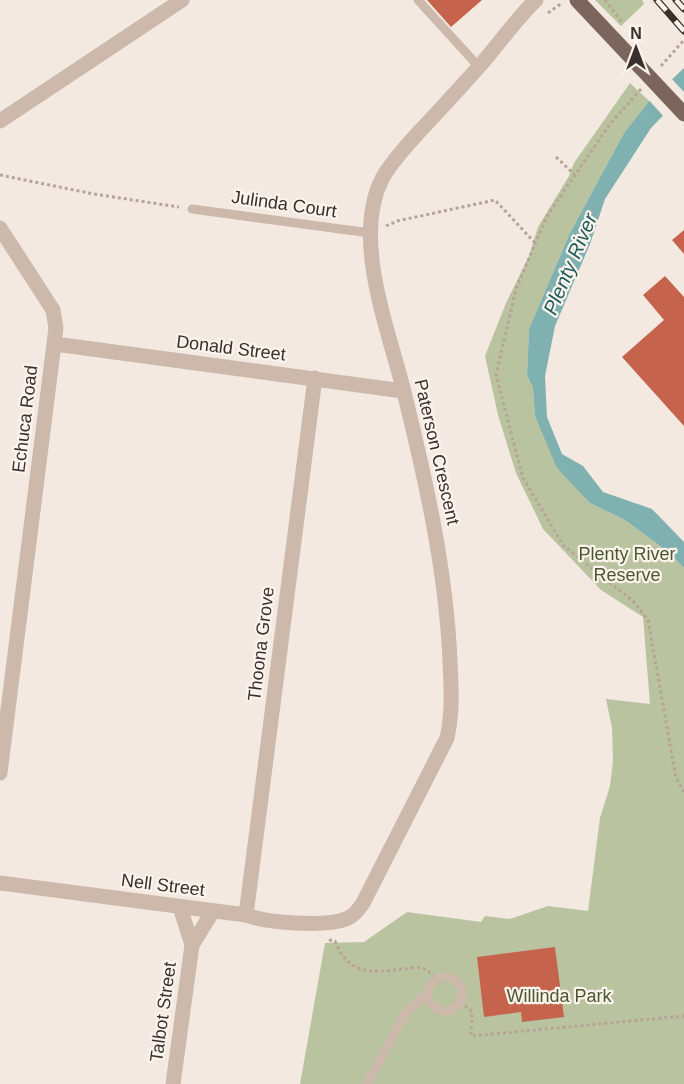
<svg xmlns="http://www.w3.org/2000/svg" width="684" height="1084" font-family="Arial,sans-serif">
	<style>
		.green { fill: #b9c3a0 }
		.water { fill: #7fb1b0 }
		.pier { fill: #f3e9e0 }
		.building { fill: #c6634c }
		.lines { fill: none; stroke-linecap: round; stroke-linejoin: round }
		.path { stroke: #b8a396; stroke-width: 3; stroke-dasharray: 3 3; stroke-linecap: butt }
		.lane { stroke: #ccb9ac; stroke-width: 9 }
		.street { stroke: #ccb9ac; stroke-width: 15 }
		.primary { stroke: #7c655c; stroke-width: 15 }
		.rail-casing { stroke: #3a2f2b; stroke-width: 7 }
		.rail { stroke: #fbf4ed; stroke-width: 4.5; stroke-dasharray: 14; stroke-linecap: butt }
		.primary-bridge { stroke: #7c655c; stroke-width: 15 }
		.labels { text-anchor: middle; stroke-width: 4.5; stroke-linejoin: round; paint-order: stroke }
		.street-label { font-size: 18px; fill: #3a2f2b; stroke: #fbf4ed }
		.park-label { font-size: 18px; fill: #4b582e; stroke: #fbf4ed }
		.water-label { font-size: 20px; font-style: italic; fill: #205b5c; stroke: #fbf4ed }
	</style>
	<rect width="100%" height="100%" fill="#f3e9e0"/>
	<path class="green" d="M 595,0 L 642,0 L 644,4 L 621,26 Z
		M 630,83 L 649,101 L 624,133 L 569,235 L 529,329 L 527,375 L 533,388 L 535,416 L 590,503 L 625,520 L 667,551 L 684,568 L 684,1084 L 300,1084 L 325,943 L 364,942 L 407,912 L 481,922 L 485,916 L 510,919 L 548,906 L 588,911 L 600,818 L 610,786 L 613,761 L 612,728 L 606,699 L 650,704 L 643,617 L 601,590 L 543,529 L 516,473 L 498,415 L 485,356 L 506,303 L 529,256 L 538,227 L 569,176 L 574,163 Z"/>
	<path class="water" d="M 684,68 L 684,94 L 651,128 L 605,199 L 590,244 L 555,326 L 545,376 L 547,417 L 562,454 L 583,466 L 603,492 L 652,509 L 684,542 L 684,568 L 667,551 L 625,520 L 590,503 L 557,468 L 535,416 L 533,388 L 527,375 L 529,329 L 569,235 L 624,133 L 649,101 Z"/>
	<path class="pier" d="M 670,77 L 684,92 L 684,99 L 665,118 L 647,98 Z"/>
	<path class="building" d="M 427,0 L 482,0 L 451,27 Z
		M 684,230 L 684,254 L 672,240 Z
		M 665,276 L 684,297 L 684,426 L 622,357 L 664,320 L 643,295 Z
		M 555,947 L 564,1017 L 522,1022 L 521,1012 L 484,1017 L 477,957 Z"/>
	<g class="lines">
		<path class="path" d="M 605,0 L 622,22
			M 548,13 L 562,3
			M 661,66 L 684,40
			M 641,89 L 610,124 L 547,216 L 516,289 L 496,375 L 523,478 L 563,545 L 633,601 L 648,620 L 676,778 L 684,792
			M 556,157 L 575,175
			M 0,175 L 94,194 L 179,207
			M 386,226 L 397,221 L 495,200 L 536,244
			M 329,940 L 335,941 C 348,975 371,973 402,969 C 408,969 416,966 421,968 C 428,969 432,975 436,980
			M 460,1002 L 472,1011 L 471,1036 L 684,1016"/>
		<path class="lane" d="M 418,0 L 479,67
			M 192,209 L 370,233
			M428 994a17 17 0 1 1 34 0a17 17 0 1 1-34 0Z
			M 367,1084 L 404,1015 L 428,992"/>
		<path class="street" d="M 0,121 L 182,0
			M 0,228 L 53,310 L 56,328 L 0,773
			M 55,344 L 403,391
			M 0,883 L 246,915 C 267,923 325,927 346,919 C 354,916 358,910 363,903 L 447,738 C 453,712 451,686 450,661 C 446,568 425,477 403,388 C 388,328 352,238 382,179 C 391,162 405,148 418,133 C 438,112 457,91 477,69 C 497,47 514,21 536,0
			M 246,915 L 315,378
			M 192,945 L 213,911
			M 173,1084 L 192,945 L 180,907"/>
		<path class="primary" d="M 577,0 L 641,68"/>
		<defs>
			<path id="rail" d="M 657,0 L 684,31
				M 676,0 L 684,9"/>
		</defs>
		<use href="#rail" class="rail-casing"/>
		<use href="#rail" class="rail"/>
		<path class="primary-bridge" d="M 641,68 L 684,114"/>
	</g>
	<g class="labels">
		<g class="street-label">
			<text transform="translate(284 204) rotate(8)" y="6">Julinda Court</text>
			<text transform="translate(231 348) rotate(7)" y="6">Donald Street</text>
			<text transform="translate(25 419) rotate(-83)" y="6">Echuca Road</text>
			<text transform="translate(437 452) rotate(77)" y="6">Paterson Crescent</text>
			<text transform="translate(261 644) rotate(-83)" y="6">Thoona Grove</text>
			<text transform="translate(163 885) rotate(7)" y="6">Nell Street</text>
			<text transform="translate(163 1012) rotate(-82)" y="6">Talbot Street</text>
		</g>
		<g class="park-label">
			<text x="627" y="560">Plenty River<tspan x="627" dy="21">Reserve</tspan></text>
			<text x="559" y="1002">Willinda Park</text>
		</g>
		<g class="water-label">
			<text transform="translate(570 264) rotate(-67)" y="7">Plenty River</text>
		</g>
	</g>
	<g transform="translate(636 48)" stroke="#fbf4ed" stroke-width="4.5" paint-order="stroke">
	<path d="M0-4.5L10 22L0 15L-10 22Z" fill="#3a2f2b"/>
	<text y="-9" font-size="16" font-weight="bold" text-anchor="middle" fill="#3a2f2b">N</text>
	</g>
</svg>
